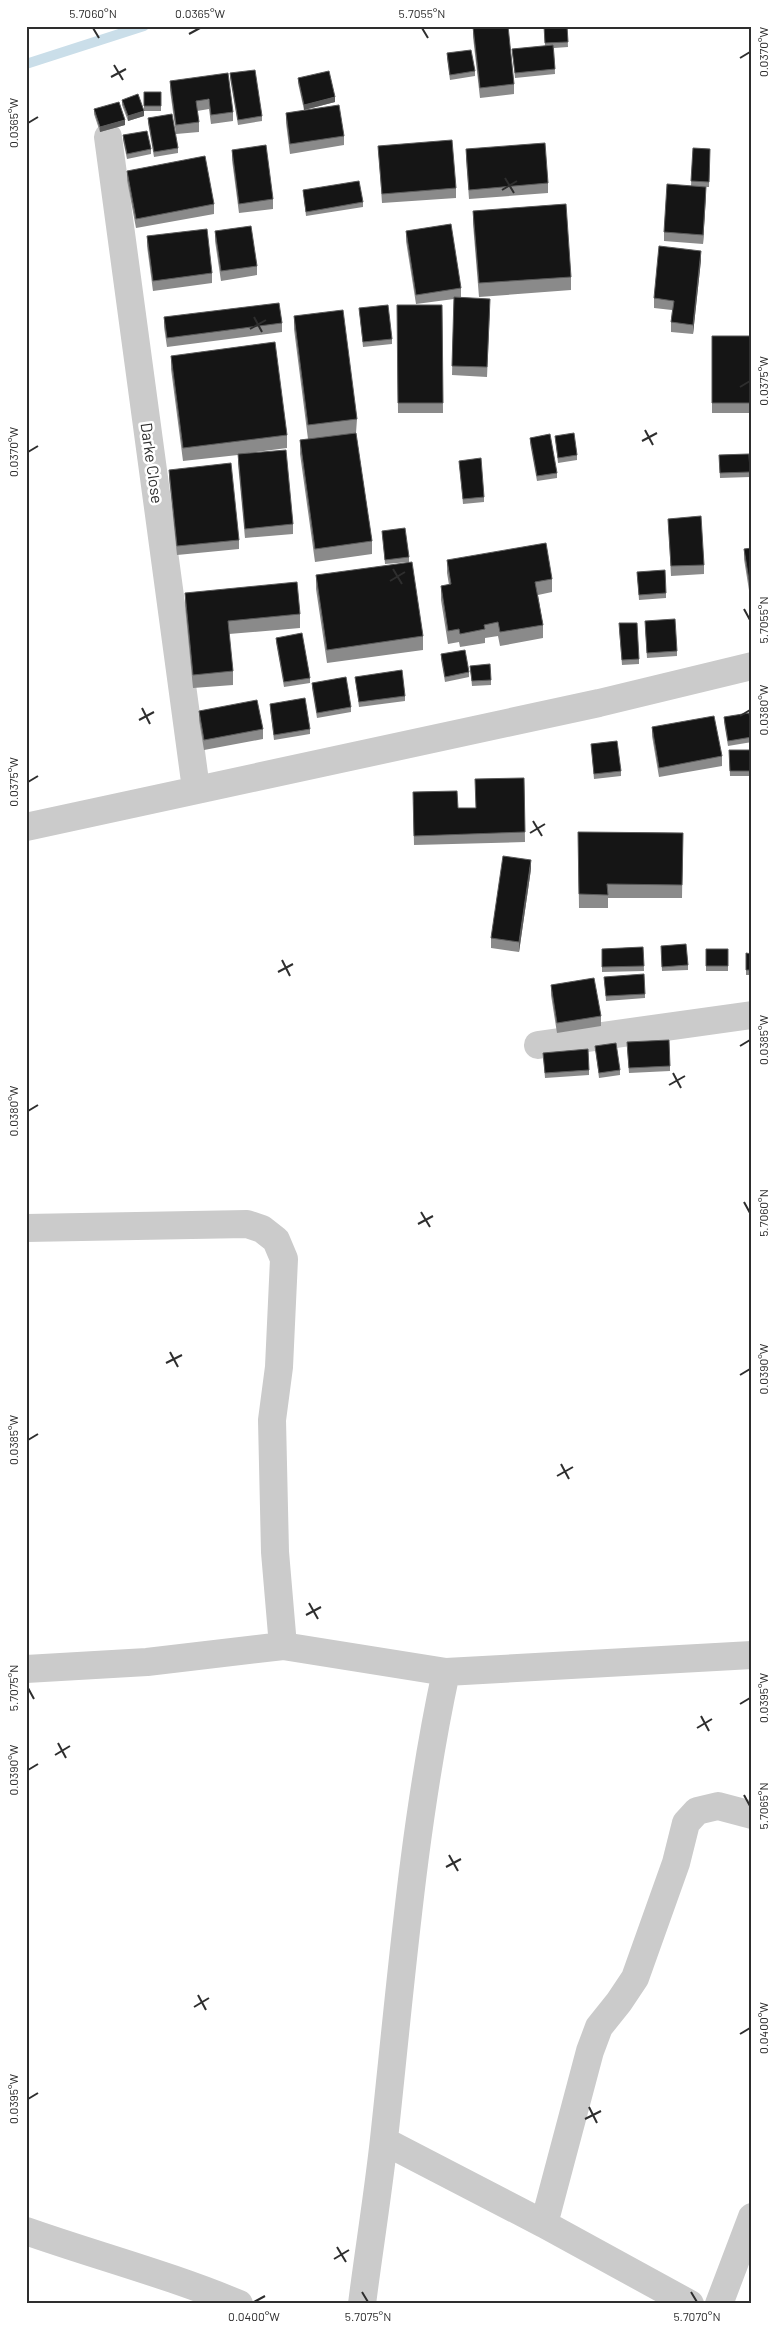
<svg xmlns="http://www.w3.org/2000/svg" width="778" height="2330" font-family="Barlow,sans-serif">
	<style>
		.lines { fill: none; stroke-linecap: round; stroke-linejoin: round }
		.stream { stroke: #cadee9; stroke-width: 10 }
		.minor { stroke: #cbcbcb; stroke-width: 28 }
		.wall { fill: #8a8a8a }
		.shaded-wall { fill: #5b5b5b }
		.building { fill: #151515; stroke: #5b5b5b }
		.ticks { fill: none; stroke: #2e2e2e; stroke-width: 2 }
		.labels { text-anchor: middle; stroke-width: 5; stroke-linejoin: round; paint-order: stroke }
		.street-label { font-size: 16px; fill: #2e2e2e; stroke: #fff }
		.neatline { fill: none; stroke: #2e2e2e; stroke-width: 2 }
		.ticks-label { font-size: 12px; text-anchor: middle; fill: #2e2e2e }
	</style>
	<rect width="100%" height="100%" fill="#fff"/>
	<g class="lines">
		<path class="stream" d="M 26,64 L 144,26"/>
		<path class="minor" d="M 108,137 L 196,789
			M 26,827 L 599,703 L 752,666
			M 538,1045 L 752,1015
			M 26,1228 L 247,1224 L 262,1229 L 276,1240 L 284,1259 L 279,1367 L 272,1420 L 275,1552 L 283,1646
			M 26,1669 L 147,1662 L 283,1646 L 446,1672 L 752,1655
			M 384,2141 L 544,2224 L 690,2304
			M 544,2224 L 590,2051 L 599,2027 L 619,2002 L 635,1978 L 676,1863 L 686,1823 L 697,1811 L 718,1806 L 752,1815
			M 26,2231 C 97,2256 170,2275 239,2304
			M 362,2304 C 369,2249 378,2194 384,2139 C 401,1983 413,1825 446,1672
			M 719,2304 L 752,2217"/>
	</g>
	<path class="wall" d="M 544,26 L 567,26 L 568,47 L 554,48 L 555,74 L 515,78 L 512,49 L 545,46 Z
		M 473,27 L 514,84 L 514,94 L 480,98 L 473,37 Z
		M 447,53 L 475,71 L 475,76 L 450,80 L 447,58 Z
		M 230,73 L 262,116 L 262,121 L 238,125 L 230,78 Z
		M 298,78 L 335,102 L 304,110 L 298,83 Z
		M 170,81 L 233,112 L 233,121 L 211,124 L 209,109 L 197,111 L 199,122 L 199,132 L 176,134 L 170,90 Z
		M 144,92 L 161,92 L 161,111 L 144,111 Z
		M 122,100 L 144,116 L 128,121 L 122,105 Z
		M 94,109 L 125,125 L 100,132 L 94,114 Z
		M 286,113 L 344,136 L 344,145 L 290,154 L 286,123 Z
		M 148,118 L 178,148 L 178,153 L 154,157 L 148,123 Z
		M 123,135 L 151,149 L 151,154 L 127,159 L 123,140 Z
		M 378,146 L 456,188 L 456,198 L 382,203 Z
		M 693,148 L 710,149 L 709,187 L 706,187 L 703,244 L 664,241 L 664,232 L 691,186 Z
		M 466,149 L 548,183 L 548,193 L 469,199 L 466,159 Z
		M 232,150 L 273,199 L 273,209 L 239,213 L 232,160 Z
		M 127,171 L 214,204 L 214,214 L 136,228 L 127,180 Z
		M 303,190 L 363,202 L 363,207 L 306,216 Z
		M 473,211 L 571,277 L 571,290 L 479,297 L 473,224 Z
		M 215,231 L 257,266 L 257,275 L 221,281 L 215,241 Z
		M 406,231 L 461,288 L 461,297 L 490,308 L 487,377 L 452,375 L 454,299 L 416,304 L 406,241 Z
		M 147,236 L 212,273 L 212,283 L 153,291 L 147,246 Z
		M 701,260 L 693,334 L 671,332 L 671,322 L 672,310 L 654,308 L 654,298 Z
		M 397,305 L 442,305 L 443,413 L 398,413 Z
		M 359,308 L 392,339 L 392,344 L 363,347 Z
		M 294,316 L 357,419 L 356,433 L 372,541 L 372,554 L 315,562 L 300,454 L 300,440 L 308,439 L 294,329 Z
		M 164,317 L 282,323 L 282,332 L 167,347 L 164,327 Z
		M 712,336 L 752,336 L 752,413 L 712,413 Z
		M 171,356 L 287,435 L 287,448 L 249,453 L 293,524 L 293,534 L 245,538 L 238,464 L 238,455 L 183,461 L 171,369 Z
		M 555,436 L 577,455 L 577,460 L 558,463 Z
		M 530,438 L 557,473 L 557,478 L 537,481 L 530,443 Z
		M 749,454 L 750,477 L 720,478 L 719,455 Z
		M 459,461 L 484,497 L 484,502 L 463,504 Z
		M 169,470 L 239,540 L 239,549 L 177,555 L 169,479 Z
		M 668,519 L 704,565 L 704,574 L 671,576 Z
		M 382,531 L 409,557 L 409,562 L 385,564 Z
		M 752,548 L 752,609 L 744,559 L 744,549 Z
		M 447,560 L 552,579 L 552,592 L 538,595 L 543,625 L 543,638 L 500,646 L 498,636 L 485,638 L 485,643 L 460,647 L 459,642 L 448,644 L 441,600 L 441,586 L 449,585 L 447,573 Z
		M 637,572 L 666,593 L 666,598 L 639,600 Z
		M 316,575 L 423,636 L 423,650 L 327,663 L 316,589 Z
		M 185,593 L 300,614 L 300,628 L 229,634 L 233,671 L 233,685 L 193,688 L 185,606 Z
		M 645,626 L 677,651 L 677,656 L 647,658 Z
		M 619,628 L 639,659 L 639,664 L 622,665 Z
		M 276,638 L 310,678 L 310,683 L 284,687 L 276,642 Z
		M 441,654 L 469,672 L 469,677 L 445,682 L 441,659 Z
		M 470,666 L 491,680 L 491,685 L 472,686 Z
		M 355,677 L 405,696 L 405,701 L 359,707 Z
		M 312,683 L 351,707 L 351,712 L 317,718 L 312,688 Z
		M 270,704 L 310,729 L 310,734 L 274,740 L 270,709 Z
		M 199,711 L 263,729 L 263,739 L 204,750 L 199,720 Z
		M 724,717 L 752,730 L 752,742 L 728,746 L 724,722 Z
		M 652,727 L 722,756 L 722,766 L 659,777 L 652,736 Z
		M 591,744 L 621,771 L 621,776 L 594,779 Z
		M 729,750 L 752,750 L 752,776 L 730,776 Z
		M 524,778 L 525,842 L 414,845 L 413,802 L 458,808 L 476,808 Z
		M 578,832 L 683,833 L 682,898 L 608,898 L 608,908 L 579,908 Z
		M 531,869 L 519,952 L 491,948 L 491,938 Z
		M 643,947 L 644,971 L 602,972 L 602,949 Z
		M 706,949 L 728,949 L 728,971 L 706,971 Z
		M 661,951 L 688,965 L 688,970 L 662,971 Z
		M 746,953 L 752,954 L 752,975 L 746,975 Z
		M 604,977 L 645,994 L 645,998 L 606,1001 Z
		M 551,985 L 601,1016 L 601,1026 L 557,1033 L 551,995 Z
		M 595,1046 L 620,1070 L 620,1075 L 599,1078 Z
		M 627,1047 L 670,1066 L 670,1071 L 629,1073 Z
		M 543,1053 L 589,1070 L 589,1075 L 545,1078 Z"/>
	<path class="shaded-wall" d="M 335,97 L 335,102 L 304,110 L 304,105 Z
		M 144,111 L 144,116 L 128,121 L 128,116 Z
		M 125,120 L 125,125 L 100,132 L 100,127 Z
		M 706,187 L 706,196 L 703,244 L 703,235 Z
		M 701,251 L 701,260 L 693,334 L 693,325 Z
		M 531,860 L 531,869 L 519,952 L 519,942 Z"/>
	<path class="building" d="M 482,26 L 508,26 L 514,84 L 480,88 L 473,27 Z
		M 544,26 L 567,26 L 568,42 L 545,43 Z
		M 553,45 L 555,69 L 515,73 L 512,49 Z
		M 471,50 L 475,71 L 450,75 L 447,53 Z
		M 255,70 L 262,116 L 238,120 L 230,73 Z
		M 329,71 L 335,97 L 304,105 L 298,78 Z
		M 228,73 L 233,112 L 211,115 L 209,99 L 196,101 L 199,122 L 176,125 L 170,81 Z
		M 144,92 L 161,92 L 161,106 L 144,106 Z
		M 138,94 L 144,111 L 128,116 L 122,100 Z
		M 119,102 L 125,120 L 100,127 L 94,109 Z
		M 339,105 L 344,136 L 290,144 L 286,113 Z
		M 172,114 L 178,148 L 154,152 L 148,118 Z
		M 147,131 L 151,149 L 127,154 L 123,135 Z
		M 452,140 L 456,188 L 382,194 L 378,146 Z
		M 545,143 L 548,183 L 469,190 L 466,149 Z
		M 266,145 L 273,199 L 239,204 L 232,150 Z
		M 693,148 L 710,149 L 709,182 L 691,181 Z
		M 205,156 L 214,204 L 136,219 L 127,171 Z
		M 359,181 L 363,202 L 306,212 L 303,190 Z
		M 667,184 L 706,187 L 703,235 L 664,232 Z
		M 566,204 L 571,277 L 479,283 L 473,211 Z
		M 451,224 L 461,288 L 416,295 L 406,231 Z
		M 251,226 L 257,266 L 221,271 L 215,231 Z
		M 207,229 L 212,273 L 153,281 L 147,236 Z
		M 659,246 L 701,251 L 693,325 L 671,322 L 674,301 L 654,298 Z
		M 454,297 L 490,299 L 487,367 L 452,366 Z
		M 279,303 L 282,323 L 167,338 L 164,317 Z
		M 388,305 L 392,339 L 363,342 L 359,308 Z
		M 397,305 L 442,305 L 443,403 L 398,403 Z
		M 343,310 L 357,419 L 308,425 L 294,316 Z
		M 712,336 L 752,336 L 752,403 L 712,403 Z
		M 275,342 L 287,435 L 183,448 L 171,356 Z
		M 356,433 L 372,541 L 315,549 L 300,440 Z
		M 574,433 L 577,455 L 558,458 L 555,436 Z
		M 550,434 L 557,473 L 537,476 L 530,438 Z
		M 286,450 L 293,524 L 245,529 L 238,454 Z
		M 749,454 L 750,472 L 720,473 L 719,455 Z
		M 481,458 L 484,497 L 463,499 L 459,461 Z
		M 231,463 L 239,540 L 177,546 L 169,470 Z
		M 701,516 L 704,565 L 671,566 L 668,519 Z
		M 405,528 L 409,557 L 385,560 L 382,531 Z
		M 546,543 L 552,579 L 535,582 L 543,625 L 500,632 L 498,622 L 484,625 L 485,629 L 460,634 L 459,629 L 448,631 L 441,586 L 451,584 L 447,560 Z
		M 752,548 L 752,599 L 744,549 Z
		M 412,562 L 423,636 L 327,650 L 316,575 Z
		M 665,570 L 666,593 L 639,595 L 637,572 Z
		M 297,582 L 300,614 L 228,621 L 233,671 L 193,675 L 185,593 Z
		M 675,619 L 677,651 L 647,653 L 645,621 Z
		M 619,623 L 637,623 L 639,659 L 622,660 Z
		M 302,633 L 310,678 L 284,682 L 276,638 Z
		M 465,650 L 469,672 L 445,677 L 441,654 Z
		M 490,664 L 491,680 L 472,681 L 470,666 Z
		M 402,670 L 405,696 L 359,702 L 355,677 Z
		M 346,677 L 351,707 L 317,713 L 312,683 Z
		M 305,698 L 310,729 L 274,735 L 270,704 Z
		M 257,700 L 263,729 L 204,740 L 199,711 Z
		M 749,713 L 752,730 L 752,737 L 728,741 L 724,717 Z
		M 714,716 L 722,756 L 659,768 L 652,727 Z
		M 617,741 L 621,771 L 594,774 L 591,744 Z
		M 729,750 L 752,750 L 752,771 L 730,771 Z
		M 524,778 L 525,832 L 414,836 L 413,792 L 457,791 L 458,808 L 476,808 L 475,779 Z
		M 578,832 L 683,833 L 682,885 L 607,884 L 608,895 L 579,894 Z
		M 503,856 L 531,860 L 519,942 L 491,938 Z
		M 686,944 L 688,965 L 662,967 L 661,946 Z
		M 643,947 L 644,966 L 602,967 L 602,949 Z
		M 706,949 L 728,949 L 728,966 L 706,966 Z
		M 746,953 L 752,954 L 752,970 L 746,970 Z
		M 644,974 L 645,994 L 606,996 L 604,977 Z
		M 594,978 L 601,1016 L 557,1023 L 551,985 Z
		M 669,1040 L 670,1066 L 629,1068 L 627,1042 Z
		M 616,1043 L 620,1070 L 599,1073 L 595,1046 Z
		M 588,1049 L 589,1070 L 545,1073 L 543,1053 Z"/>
	<path class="ticks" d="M 93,28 L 99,38M 422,28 L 428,38M 189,34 L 200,28M 740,58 L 750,52M 114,65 L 123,80M 111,77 L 126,69M 28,123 L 38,117M 505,178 L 514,193M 502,190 L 517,181M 254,317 L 262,332M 250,329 L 266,320M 740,387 L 750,381M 645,430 L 653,445M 642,441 L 657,433M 28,452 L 38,446M 393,569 L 402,584M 390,581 L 405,572M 744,609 L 750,620M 142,708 L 150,724M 740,716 L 750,710M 139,720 L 154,712M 28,782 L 38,776M 533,821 L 542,836M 530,833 L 545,824M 282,960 L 290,976M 278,972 L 293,964M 740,1046 L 750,1040M 673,1073 L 681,1088M 669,1085 L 685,1076M 28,1111 L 38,1105M 744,1202 L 750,1213M 421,1212 L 430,1227M 418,1224 L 433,1216M 170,1352 L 178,1367M 166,1363 L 182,1355M 740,1375 L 750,1369M 28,1440 L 38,1434M 561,1464 L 569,1479M 557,1476 L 573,1467M 309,1603 L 318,1619M 306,1615 L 321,1607M 28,1688 L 34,1699M 740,1704 L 750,1698M 701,1716 L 709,1731M 697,1728 L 712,1719M 58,1743 L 66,1758M 55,1755 L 70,1746M 28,1770 L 38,1764M 744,1795 L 750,1806M 449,1855 L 458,1871M 446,1867 L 461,1859M 198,1995 L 206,2010M 194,2007 L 209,1998M 740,2034 L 750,2028M 28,2099 L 38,2093M 589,2107 L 597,2123M 585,2119 L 601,2111M 337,2247 L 346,2262M 334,2259 L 349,2250M 362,2292 L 368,2302M 691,2292 L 697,2302M 254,2302 L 265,2296"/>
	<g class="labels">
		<g class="street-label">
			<text transform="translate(152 463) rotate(82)" y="6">Darke Close</text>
		</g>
	</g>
	<rect width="778" height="2330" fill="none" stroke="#ffffff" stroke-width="55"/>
	<rect x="28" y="28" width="722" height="2274" class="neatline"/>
	<g class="ticks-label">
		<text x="93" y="18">5.7060°N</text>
		<text x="200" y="18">0.0365°W</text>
		<text x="422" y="18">5.7055°N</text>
		<text transform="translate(764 52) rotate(-90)" y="4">0.0370°W</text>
		<text transform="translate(14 123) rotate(-90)" y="4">0.0365°W</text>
		<text transform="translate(764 381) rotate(-90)" y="4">0.0375°W</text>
		<text transform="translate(14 452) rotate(-90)" y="4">0.0370°W</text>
		<text transform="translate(764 620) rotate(-90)" y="4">5.7055°N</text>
		<text transform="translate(764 710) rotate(-90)" y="4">0.0380°W</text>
		<text transform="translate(14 782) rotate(-90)" y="4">0.0375°W</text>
		<text transform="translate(764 1040) rotate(-90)" y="4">0.0385°W</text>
		<text transform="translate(14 1111) rotate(-90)" y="4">0.0380°W</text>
		<text transform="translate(764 1213) rotate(-90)" y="4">5.7060°N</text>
		<text transform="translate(764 1369) rotate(-90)" y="4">0.0390°W</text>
		<text transform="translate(14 1440) rotate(-90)" y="4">0.0385°W</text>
		<text transform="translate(14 1688) rotate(-90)" y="4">5.7075°N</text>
		<text transform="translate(764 1698) rotate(-90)" y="4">0.0395°W</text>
		<text transform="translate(14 1770) rotate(-90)" y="4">0.0390°W</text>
		<text transform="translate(764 1806) rotate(-90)" y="4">5.7065°N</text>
		<text transform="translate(764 2028) rotate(-90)" y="4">0.0400°W</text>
		<text transform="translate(14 2099) rotate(-90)" y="4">0.0395°W</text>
		<text x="254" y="2321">0.0400°W</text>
		<text x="368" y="2321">5.7075°N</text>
		<text x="697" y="2321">5.7070°N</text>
	</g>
</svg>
